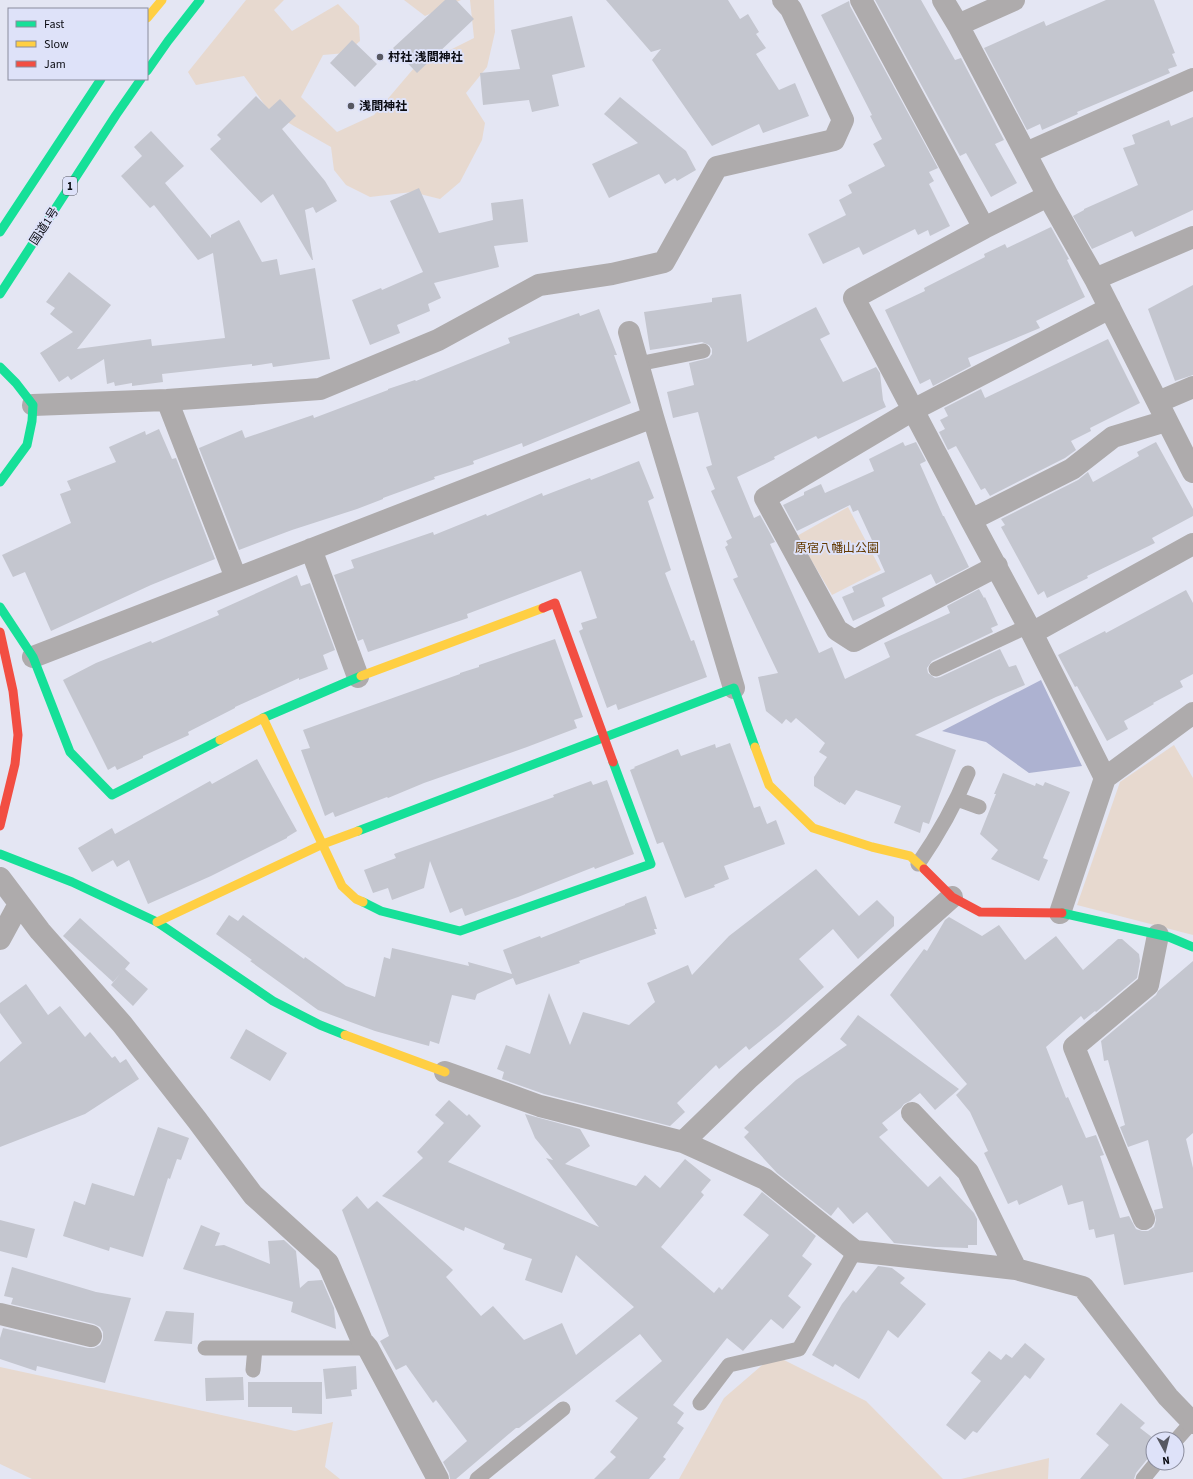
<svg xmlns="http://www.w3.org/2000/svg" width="1193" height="1479" font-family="'Source Sans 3','Noto Sans JP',sans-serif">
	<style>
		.green { fill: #e7d9cf }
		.water { fill: #adb2d1 }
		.building { fill: #c4c6cf }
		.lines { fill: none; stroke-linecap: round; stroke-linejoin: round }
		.lane { stroke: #aeabac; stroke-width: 15 }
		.street { stroke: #aeabac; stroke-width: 22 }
		.fast { stroke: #16e098; stroke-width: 9 }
		.slow { stroke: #ffcf43; stroke-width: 9 }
		.jam { stroke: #f24e42; stroke-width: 9 }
		.poi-dot { fill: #575861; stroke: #dee2f9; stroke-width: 1.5 }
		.labels { text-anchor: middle; stroke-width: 4; stroke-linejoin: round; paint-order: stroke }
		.shield { fill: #dee2f9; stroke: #4a4c58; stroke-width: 1 }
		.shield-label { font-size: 11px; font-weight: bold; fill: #0b0c13 }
		.poi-label { font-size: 12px; font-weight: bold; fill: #0b0c13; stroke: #dee2f9; text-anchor: start }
		.street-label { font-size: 12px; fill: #0b0c13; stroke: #dee2f9 }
		.park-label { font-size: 12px; fill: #623900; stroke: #dee2f9 }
	</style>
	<rect width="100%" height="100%" fill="#e4e6f3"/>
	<path class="green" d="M 246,0 L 284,0 L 274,10 L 292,31 L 338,4 L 359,26 L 360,41 L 346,53 L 323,55 L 301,97 L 337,132 L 374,115 L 414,68 L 474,38 L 470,0 L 494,0 L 495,32 L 487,67 L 466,93 L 485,123 L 482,140 L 460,182 L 440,199 L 412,192 L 370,197 L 346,185 L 334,170 L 331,147 L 294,126 L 269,111 L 244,76 L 196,85 L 188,72 Z
		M 404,0 L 461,0 L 425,16 Z
		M 848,507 L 881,570 L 832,595 L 797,536 Z
		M 1174,745 L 1193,778 L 1193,935 L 1077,905 L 1120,782 Z
		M 774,1355 L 866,1401 L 943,1479 L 679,1479 L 724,1398 Z
		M 0,1367 L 295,1431 L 333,1422 L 325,1467 L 340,1479 L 32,1479 L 0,1464 Z
		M 1049,1458 L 1048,1479 L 961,1479 Z"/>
	<path class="water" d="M 1041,680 L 1082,766 L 1029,773 L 986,742 L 942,731 Z"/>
	<path class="building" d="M 445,0 L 456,0 L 474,19 L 417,73 L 393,48 Z
		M 606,0 L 728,0 L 740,19 L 748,14 L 759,32 L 756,34 L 766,48 L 756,54 L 779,90 L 795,83 L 809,116 L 763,133 L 759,124 L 712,146 L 652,60 L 661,49 L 651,52 Z
		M 875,0 L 921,0 L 955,60 L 961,58 L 1004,140 L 995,144 L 1017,183 L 991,197 L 966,153 L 960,156 Z
		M 1106,0 L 1154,0 L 1175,53 L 1172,54 L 1177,66 L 1168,69 L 1170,73 L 1077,112 L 1078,114 L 1042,130 L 1040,124 L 1027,130 L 984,48 L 1044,21 L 1046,26 Z
		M 849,1 L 850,6 L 938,168 L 929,172 L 934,181 L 929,184 L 950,226 L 930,236 L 928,230 L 918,235 L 915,229 L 863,255 L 859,247 L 823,264 L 808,234 L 846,215 L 839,200 L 852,193 L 848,185 L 885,166 L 873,144 L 882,139 L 870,116 L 872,115 L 821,15 Z
		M 572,16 L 585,67 L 552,75 L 559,106 L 532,112 L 529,100 L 483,105 L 480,73 L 520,69 L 511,30 Z
		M 352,40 L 377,64 L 355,87 L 330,63 Z
		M 256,96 L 269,109 L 280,99 L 296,116 L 282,129 L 325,181 L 337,201 L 316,213 L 313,207 L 305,210 L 313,260 L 312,260 L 273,194 L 261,203 L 210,149 L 221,139 L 217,135 Z
		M 620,97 L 686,151 L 696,170 L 677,181 L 675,178 L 665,184 L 659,174 L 609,198 L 592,164 L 638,143 L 604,114 Z
		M 1193,117 L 1193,210 L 1135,237 L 1132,231 L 1092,249 L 1073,216 L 1084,210 L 1084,209 L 1138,185 L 1123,148 L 1135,144 L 1132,135 L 1169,120 L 1171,126 Z
		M 151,131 L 184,166 L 165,183 L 211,238 L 211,235 L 239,220 L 262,262 L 277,259 L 280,275 L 315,268 L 330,359 L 273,367 L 272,363 L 252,366 L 252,364 L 162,374 L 163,382 L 132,386 L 132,383 L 115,386 L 114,382 L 107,384 L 104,359 L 71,380 L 68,376 L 59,382 L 40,353 L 73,332 L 50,314 L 55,308 L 46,302 L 69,272 L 111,305 L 77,349 L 151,339 L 152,346 L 225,338 L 213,253 L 198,260 L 154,205 L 150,208 L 121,176 L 142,156 L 134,147 Z
		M 419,188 L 439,233 L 493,220 L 491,203 L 523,199 L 528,242 L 494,246 L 499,267 L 434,283 L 441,298 L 428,304 L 430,311 L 397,325 L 400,333 L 370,345 L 352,300 L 381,288 L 382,290 L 423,272 L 390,201 Z
		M 1051,227 L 1069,259 L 1067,260 L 1085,297 L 1036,321 L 1040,328 L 968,358 L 971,366 L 933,386 L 930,379 L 920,384 L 885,310 L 925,291 L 924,288 L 985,257 L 984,254 L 1005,244 L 1007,248 Z
		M 1193,285 L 1193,375 L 1175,381 L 1148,309 Z
		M 741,294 L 747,342 L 816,307 L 830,334 L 820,339 L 843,382 L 876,367 L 880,373 L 883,400 L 886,407 L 818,439 L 816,436 L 774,457 L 775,459 L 737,477 L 754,518 L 760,515 L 775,542 L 770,544 L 819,653 L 832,647 L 845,679 L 890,657 L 884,643 L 950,613 L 947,606 L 979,589 L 984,598 L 985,597 L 998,625 L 991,628 L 993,632 L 932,661 L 927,668 L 928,673 L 935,678 L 940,677 L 1000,649 L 1009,667 L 1016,665 L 1025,685 L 996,697 L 915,735 L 956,750 L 929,824 L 923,822 L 920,833 L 894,823 L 901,806 L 856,790 L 845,805 L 840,802 L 840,803 L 814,786 L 814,777 L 827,757 L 819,752 L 825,743 L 796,718 L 791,723 L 786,719 L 782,724 L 766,711 L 758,677 L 778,673 L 733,579 L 738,577 L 725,547 L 728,545 L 726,541 L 732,538 L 711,491 L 715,489 L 706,467 L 712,465 L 698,412 L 673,418 L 667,392 L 694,385 L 689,363 L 709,358 L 712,354 L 712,349 L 709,345 L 702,342 L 650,350 L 644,312 L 712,302 L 712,298 Z
		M 599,309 L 617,355 L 614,355 L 631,403 L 523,447 L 522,443 L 473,461 L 474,464 L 434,477 L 435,479 L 383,498 L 383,499 L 357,509 L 292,530 L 239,550 L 199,448 L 242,430 L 245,438 L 313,415 L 314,418 L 388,390 L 388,389 L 415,380 L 416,381 L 510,343 L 508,338 L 579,313 L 580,316 Z
		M 1108,339 L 1140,403 L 1090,428 L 1091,431 L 1071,441 L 1076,450 L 1065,458 L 990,496 L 985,488 L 981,490 L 956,446 L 948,450 L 939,432 L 945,429 L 940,420 L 948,416 L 944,408 L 981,389 L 985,398 Z
		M 159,429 L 172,459 L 176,458 L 215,559 L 151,585 L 51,631 L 25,572 L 13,577 L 2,555 L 71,523 L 60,494 L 71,490 L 67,481 L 116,462 L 109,447 L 145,431 L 146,435 Z
		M 903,442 L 905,446 L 916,442 L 926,461 L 920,464 L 943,516 L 944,516 L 969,567 L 936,584 L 931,574 L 882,598 L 885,606 L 853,621 L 842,597 L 854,592 L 852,587 L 885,572 L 876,552 L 877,551 L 858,510 L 853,512 L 850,505 L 797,531 L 783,505 L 804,495 L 804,492 L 821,484 L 825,493 L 874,471 L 869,459 Z
		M 1156,442 L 1193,509 L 1193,516 L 1152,538 L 1155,543 L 1087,576 L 1088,578 L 1047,598 L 1044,591 L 1038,595 L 1001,527 L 1005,525 L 1001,519 L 1078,480 L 1088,472 L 1093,482 L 1139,456 L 1137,452 Z
		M 639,461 L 654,498 L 648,501 L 671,570 L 665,573 L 691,641 L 694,640 L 707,677 L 618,710 L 616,704 L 607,708 L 579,631 L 583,629 L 581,623 L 597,618 L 581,571 L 467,614 L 468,618 L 368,652 L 363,639 L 358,641 L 334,575 L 354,568 L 351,560 L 433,532 L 434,535 L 486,514 L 487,516 L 542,493 L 543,496 L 590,478 L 591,480 Z
		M 297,575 L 301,586 L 310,583 L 335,650 L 323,655 L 328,669 L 299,680 L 299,678 L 235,707 L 235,708 L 188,732 L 189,735 L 143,756 L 143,758 L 117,770 L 115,766 L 108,770 L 63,680 L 96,663 L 151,641 L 152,643 L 219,615 L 217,611 Z
		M 1186,590 L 1193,603 L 1193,674 L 1180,681 L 1183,687 L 1153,703 L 1154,704 L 1124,721 L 1128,729 L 1107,741 L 1077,686 L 1075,687 L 1058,655 L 1105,631 L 1106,633 Z
		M 555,639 L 583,717 L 574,720 L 577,728 L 527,747 L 424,783 L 388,798 L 387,797 L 335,817 L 333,812 L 325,816 L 301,750 L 310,748 L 303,730 L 460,674 L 460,673 L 479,667 L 479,665 Z
		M 730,743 L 754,808 L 760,806 L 767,824 L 776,820 L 785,844 L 724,866 L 729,879 L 714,885 L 715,887 L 685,898 L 663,842 L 657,844 L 630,770 L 635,768 L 634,767 L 678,749 L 681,756 L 715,744 L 716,748 Z
		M 257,759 L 297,831 L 287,837 L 287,838 L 211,876 L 148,904 L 129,860 L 117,867 L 113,860 L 92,872 L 78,848 L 112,828 L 115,834 L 210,781 L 212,784 Z
		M 1003,773 L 1035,786 L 1036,783 L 1043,786 L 1045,782 L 1070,792 L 1043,858 L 1048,860 L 1039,881 L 991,859 L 998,850 L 980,834 L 996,794 L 994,794 Z
		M 607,780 L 634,854 L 595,869 L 594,867 L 518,897 L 465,916 L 462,908 L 450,913 L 430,861 L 424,888 L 392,900 L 388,888 L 373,893 L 364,870 L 396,858 L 394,854 L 554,797 L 553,795 L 591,781 L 593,785 Z
		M 816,869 L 859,916 L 877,900 L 894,917 L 894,926 L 858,959 L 833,929 L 799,959 L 824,987 L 779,1026 L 749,1050 L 746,1046 L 719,1069 L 716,1065 L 677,1103 L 685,1112 L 670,1126 L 544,1094 L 502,1079 L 504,1072 L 497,1069 L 506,1045 L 530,1054 L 549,993 L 570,1045 L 583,1012 L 629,1025 L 655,1002 L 647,983 L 688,965 L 692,975 L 729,936 Z
		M 646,896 L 657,929 L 654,929 L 656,934 L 579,961 L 580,963 L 519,984 L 516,985 L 513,978 L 477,994 L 475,1000 L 452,995 L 439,1044 L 430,1041 L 429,1046 L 375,1031 L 318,1010 L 250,961 L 252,960 L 216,934 L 229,915 L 238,921 L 243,915 L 304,959 L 305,957 L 346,986 L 375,997 L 384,957 L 390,959 L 392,948 L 469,966 L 468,962 L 512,974 L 503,950 L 540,936 L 541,938 L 625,905 L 625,904 Z
		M 949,917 L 982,936 L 999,925 L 1025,960 L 1056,936 L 1083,970 L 1118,939 L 1122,939 L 1139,954 L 1140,961 L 1137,978 L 1096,1012 L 1095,1011 L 1084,1020 L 1081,1016 L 1046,1047 L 1066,1098 L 1068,1097 L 1086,1138 L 1096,1135 L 1104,1155 L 1100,1156 L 1120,1218 L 1129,1216 L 1136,1229 L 1142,1231 L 1148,1231 L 1154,1227 L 1156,1220 L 1154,1210 L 1163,1208 L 1148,1140 L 1128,1147 L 1120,1127 L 1125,1125 L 1108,1060 L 1104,1061 L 1101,1041 L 1156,995 L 1158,991 L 1193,961 L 1193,1133 L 1186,1139 L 1193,1168 L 1193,1272 L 1124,1285 L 1114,1234 L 1096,1238 L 1094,1229 L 1089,1230 L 1083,1201 L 1068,1205 L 1062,1185 L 1019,1205 L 1017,1200 L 1008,1204 L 984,1153 L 988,1151 L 970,1112 L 956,1095 L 967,1084 L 890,995 L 924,949 L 927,951 L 945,920 Z
		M 80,918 L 130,963 L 125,969 L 148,989 L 133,1006 L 111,985 L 120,974 L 113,982 L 63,936 Z
		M 26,984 L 48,1015 L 60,1006 L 85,1037 L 90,1032 L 112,1058 L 115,1056 L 120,1063 L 126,1059 L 139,1079 L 85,1114 L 0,1147 L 0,1062 L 22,1043 L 0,1013 L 0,1003 Z
		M 858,1015 L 959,1089 L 935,1110 L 920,1093 L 910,1101 L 904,1104 L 901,1108 L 882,1123 L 888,1130 L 879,1137 L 928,1187 L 940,1176 L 974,1213 L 977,1219 L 977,1245 L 968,1245 L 968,1248 L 935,1247 L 894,1243 L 867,1212 L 853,1224 L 838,1207 L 831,1216 L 777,1173 L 744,1137 L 749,1132 L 744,1128 L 796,1080 L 847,1045 L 840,1039 Z
		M 246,1029 L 287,1053 L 270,1081 L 230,1058 Z
		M 449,1100 L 467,1116 L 469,1114 L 481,1126 L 448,1162 L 599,1227 L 546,1158 L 553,1160 L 535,1138 L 525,1114 L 580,1129 L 590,1146 L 565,1164 L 636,1186 L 645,1175 L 660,1188 L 685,1159 L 711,1180 L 701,1192 L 704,1195 L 661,1247 L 714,1293 L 719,1287 L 722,1290 L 769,1235 L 743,1215 L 762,1192 L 816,1236 L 802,1256 L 812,1264 L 788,1296 L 801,1307 L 783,1329 L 771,1319 L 743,1351 L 727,1338 L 673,1405 L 684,1413 L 677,1423 L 684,1428 L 663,1457 L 666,1459 L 649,1479 L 594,1479 L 616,1457 L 610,1452 L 638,1418 L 615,1401 L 662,1361 L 640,1334 L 519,1428 L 516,1428 L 456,1479 L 450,1479 L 449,1473 L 443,1462 L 467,1441 L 436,1400 L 433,1403 L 406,1365 L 396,1370 L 380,1341 L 389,1336 L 342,1210 L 357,1196 L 368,1209 L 377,1201 L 453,1270 L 446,1277 L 481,1316 L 493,1306 L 524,1340 L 562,1323 L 576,1355 L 634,1307 L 576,1255 L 562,1293 L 525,1280 L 532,1259 L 503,1249 L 505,1244 L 465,1227 L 464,1231 L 382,1196 L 423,1158 L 417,1152 L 444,1123 L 435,1115 Z
		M 158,1127 L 189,1138 L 181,1160 L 177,1159 L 170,1179 L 168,1178 L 143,1257 L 110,1247 L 109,1251 L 63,1236 L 74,1201 L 85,1205 L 92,1183 L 134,1196 Z
		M 0,1220 L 35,1229 L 27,1258 L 0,1251 Z
		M 201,1225 L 220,1233 L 215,1246 L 224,1245 L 270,1264 L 268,1241 L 284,1240 L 296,1251 L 300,1288 L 308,1281 L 322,1280 L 334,1308 L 336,1329 L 291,1312 L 293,1302 L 183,1269 Z
		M 878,1266 L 892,1268 L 905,1278 L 900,1283 L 926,1304 L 898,1338 L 888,1330 L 859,1379 L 835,1364 L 833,1367 L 812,1355 L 842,1304 L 853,1290 L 856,1293 Z
		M 12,1267 L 96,1292 L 131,1298 L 105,1383 L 37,1366 L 36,1371 L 0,1359 L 0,1338 L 3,1328 L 88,1348 L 94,1348 L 100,1345 L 103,1339 L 103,1332 L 100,1327 L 94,1324 L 11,1304 L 13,1298 L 4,1296 Z
		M 166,1311 L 194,1313 L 192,1344 L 154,1341 Z
		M 1025,1343 L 1045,1359 L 1030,1379 L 1025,1375 L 977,1433 L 973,1431 L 965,1440 L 946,1425 L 981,1381 L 971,1373 L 989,1351 L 1001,1360 L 1006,1354 L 1012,1358 Z
		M 356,1366 L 357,1389 L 351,1390 L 352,1396 L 326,1399 L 323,1369 Z
		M 243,1377 L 244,1400 L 206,1401 L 205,1378 Z
		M 248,1382 L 322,1382 L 322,1414 L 292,1413 L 292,1407 L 248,1407 Z
		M 1121,1403 L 1145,1423 L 1140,1428 L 1153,1438 L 1153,1455 L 1149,1457 L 1136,1473 L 1134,1479 L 1080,1479 L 1109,1445 L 1096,1434 Z"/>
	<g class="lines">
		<path class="lane" d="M 638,364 L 703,351
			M 936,669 L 1028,626
			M 957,799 L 979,807
			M 918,864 C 938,835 955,805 968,773
			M 205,1348 L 368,1348
			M 253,1370 L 255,1348
			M 700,1403 L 729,1365 L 799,1349 L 855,1251
			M 1177,1439 L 1192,1422
			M 477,1479 L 563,1409
			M 1143,1479 L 1156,1463"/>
		<path class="street" d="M 861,0 L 984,228
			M 943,0 L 958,25 L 1048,196 L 1095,279 L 1193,472
			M 958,25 L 1014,0
			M 1026,153 L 1193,79
			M 1048,196 L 984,228 L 854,298 L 971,520 L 1032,633 L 1105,778
			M 1095,279 L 1193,237
			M 629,332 L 653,417 L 734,688
			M 167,400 L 236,578
			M 1158,402 L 1193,387
			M 33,405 L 167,400 L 320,389 L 438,340 L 539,285 L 612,274 L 664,262 L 717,167 L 834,140 L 843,120 L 791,9 L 783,0
			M 971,520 L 1072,469 L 1113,437 L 1166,421
			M 311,549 L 358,677
			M 997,566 L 854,641 L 837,630 L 765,498 L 913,410 L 1110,308
			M 1032,633 L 1193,544
			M 33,657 L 653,417
			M 0,878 L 40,931 L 122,1024 L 197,1120 L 253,1195 L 328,1263 L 362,1341 L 368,1348 L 438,1479
			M 1060,913 L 1105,778 L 1193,713
			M 0,939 L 19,904
			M 445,1072 L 540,1106 L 683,1142 L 765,1179 L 855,1251 L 1016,1269 L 1083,1287 L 1168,1397 L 1193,1423
			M 912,1113 L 968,1172 L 1016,1269
			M 683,1142 L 748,1079 L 952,897
			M 1144,1219 L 1074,1047 L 1148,985 L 1158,935
			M 0,1314 L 91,1336"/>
		<path class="fast" d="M 147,71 L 168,41 L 200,0
			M 0,232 L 101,79
			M 0,294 L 116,115 L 141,79
			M 0,367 L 16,383 L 33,405 L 32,421 L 27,445 L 0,482
			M 0,607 L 33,657 L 70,752 L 112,795 L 220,740
			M 263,718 L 361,676
			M 358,831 L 734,688 L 755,747
			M 0,854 L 72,882 L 157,922 L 273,1001 L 320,1025 L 345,1035
			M 363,902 L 381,911 L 460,931 L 651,864 L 613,762
			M 1062,913 L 1169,937 L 1193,947"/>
		<path class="slow" d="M 147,18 L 162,0
			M 361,676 L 543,608
			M 220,740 L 263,718 L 342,886 L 356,899 L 363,902
			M 755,747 L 769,785 L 813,828 L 872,847 L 910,856 L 924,869
			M 157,922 L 323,844 L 358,831
			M 345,1035 L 445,1072"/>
		<path class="jam" d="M 543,608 L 555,603 L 613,762
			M 0,632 L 13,691 L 18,735 L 15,764 L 0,826
			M 924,869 L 952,897 L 980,912 L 1062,913"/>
	</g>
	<g class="poi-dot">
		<circle cx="380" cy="57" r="4"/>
		<circle cx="351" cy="106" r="4"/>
	</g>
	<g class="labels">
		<rect class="shield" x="63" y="177" width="14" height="18" rx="3"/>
		<g class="shield-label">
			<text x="70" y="190">1</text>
		</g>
		<g class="poi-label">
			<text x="388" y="61">村社 浅間神社</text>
			<text x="359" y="110">浅間神社</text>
		</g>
		<g class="street-label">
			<text transform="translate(44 226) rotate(-57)" y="4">国道1号</text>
		</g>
		<g class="park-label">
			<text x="837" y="552">原宿八幡山公園</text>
		</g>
	</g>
	<rect x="8" y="8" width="140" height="72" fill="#dee2f9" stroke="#8a8c9d"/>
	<rect x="16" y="21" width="20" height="6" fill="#16e098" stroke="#8a8c9d"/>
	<text x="44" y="28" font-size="12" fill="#0b0c13">Fast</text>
	<rect x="16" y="41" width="20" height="6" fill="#ffcf43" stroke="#8a8c9d"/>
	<text x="44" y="48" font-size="12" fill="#0b0c13">Slow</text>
	<rect x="16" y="61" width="20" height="6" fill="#f24e42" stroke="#8a8c9d"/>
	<text x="44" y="68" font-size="12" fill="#0b0c13">Jam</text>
	<g transform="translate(1165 1451) rotate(173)"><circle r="19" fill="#dee2f9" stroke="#8a8c9d"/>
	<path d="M0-3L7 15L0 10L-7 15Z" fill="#575861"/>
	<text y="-6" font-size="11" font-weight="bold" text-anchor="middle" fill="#0b0c13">N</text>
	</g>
</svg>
